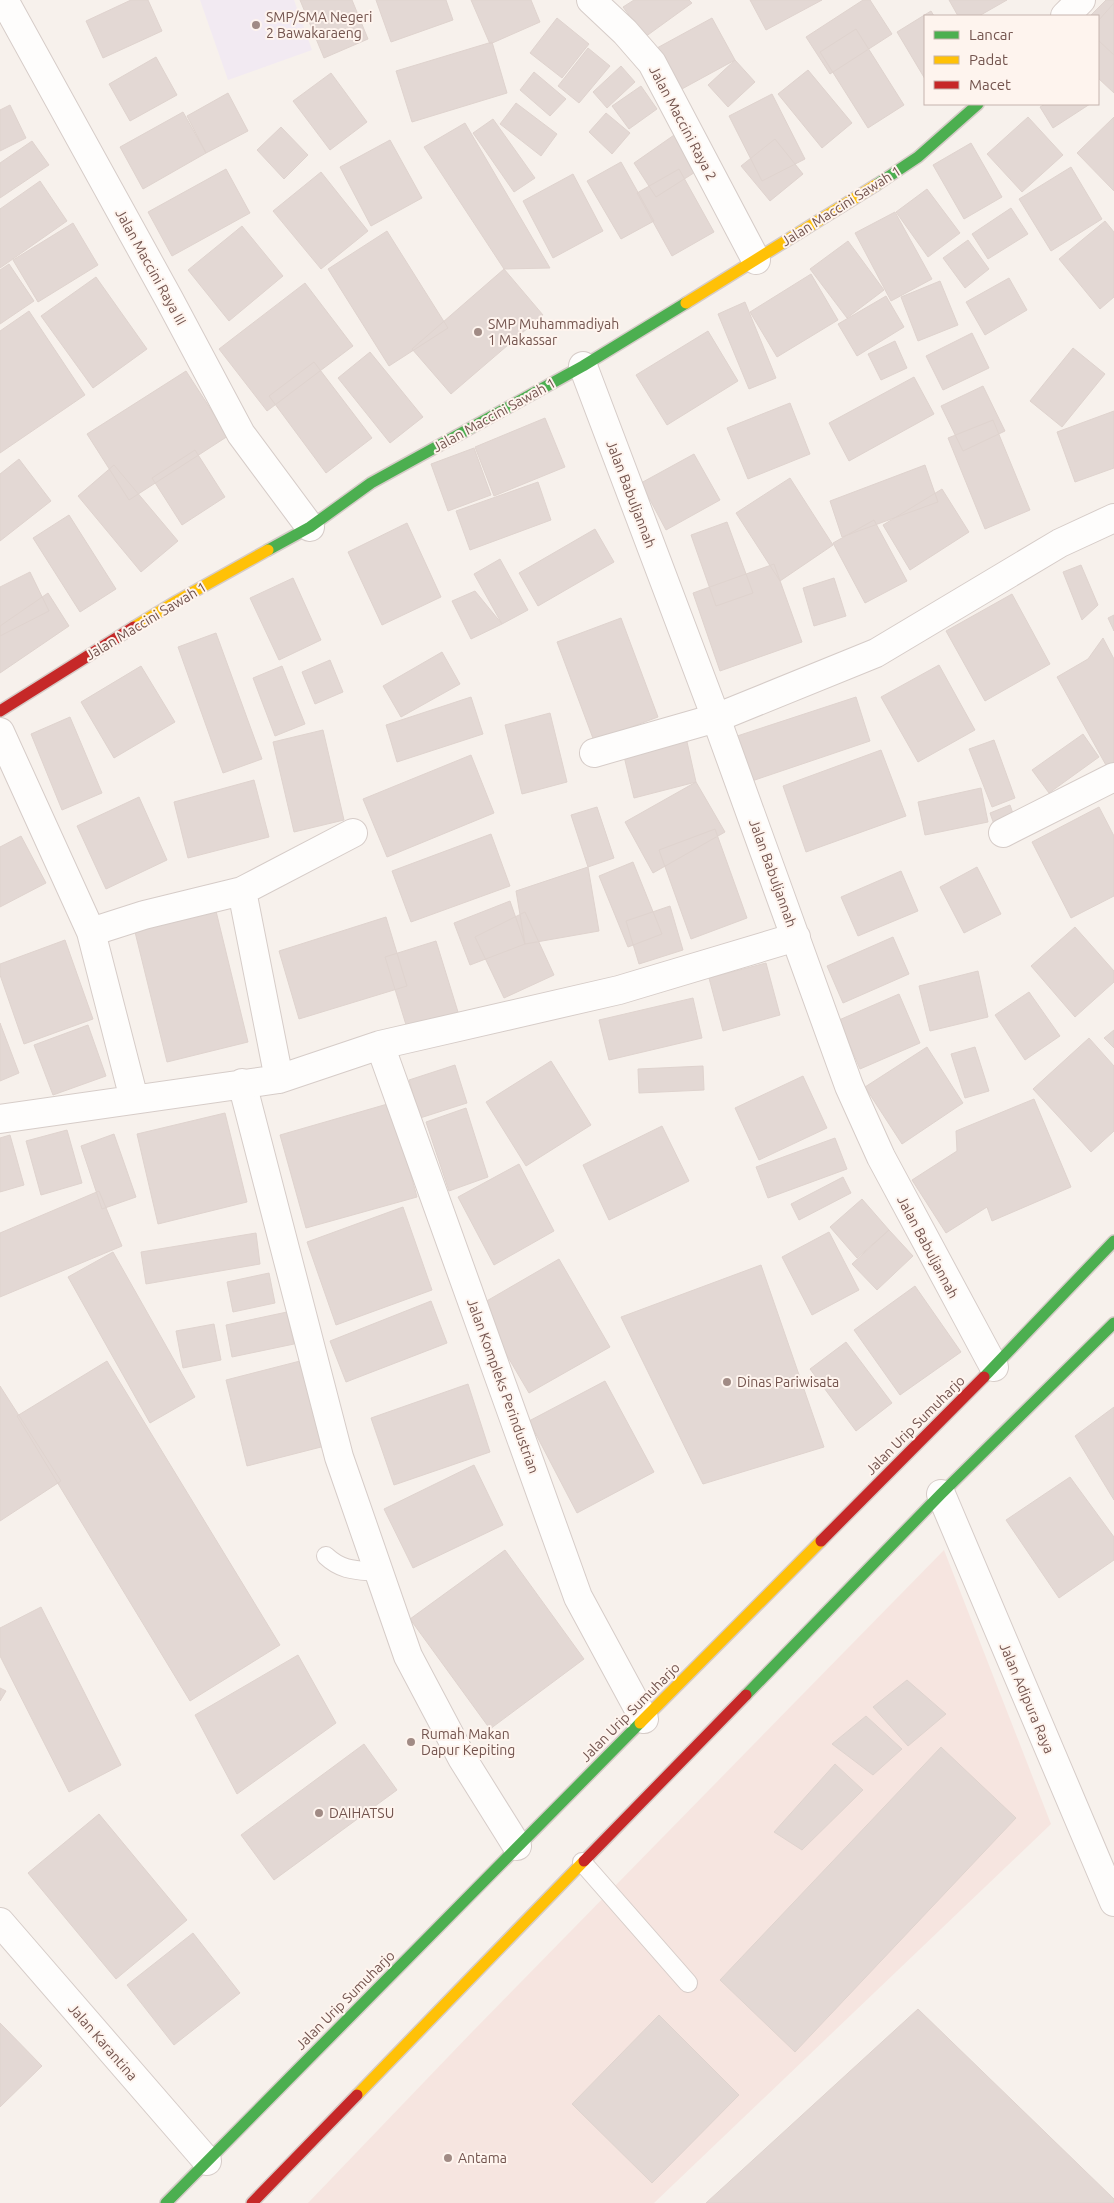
<svg xmlns="http://www.w3.org/2000/svg" width="1114" height="2203" font-family="Ubuntu,sans-serif">
	<style>
		.commercial { fill: #f6e5e0 }
		.education { fill: #f2eaf2 }
		.building { fill: #e3d8d4; stroke: #dfd3ce }
		.lines { fill: none; stroke-linecap: round; stroke-linejoin: round }
		.lane-casing { stroke: #d6ccc8; stroke-width: 20 }
		.street-casing { stroke: #d6ccc8; stroke-width: 30 }
		.fast-casing { stroke: #d6ccc8; stroke-width: 14 }
		.slow-casing { stroke: #d6ccc8; stroke-width: 14 }
		.jam-casing { stroke: #d6ccc8; stroke-width: 14 }
		.lane { stroke: #fefdfc; stroke-width: 18 }
		.street { stroke: #fefdfc; stroke-width: 28 }
		.fast { stroke: #4caf50; stroke-width: 11 }
		.slow { stroke: #ffc107; stroke-width: 11 }
		.jam { stroke: #c62828; stroke-width: 11 }
		.poi-dot { fill: #a18b85; stroke: #fef4ee; stroke-width: 2 }
		.labels { text-anchor: middle; stroke-width: 4; stroke-linejoin: round; paint-order: stroke }
		.poi-label { font-size: 14px; fill: #73544e; stroke: #fef4ee; text-anchor: start }
		.street-label { font-size: 14px; fill: #73544e; stroke: #fef4ee }
	</style>
	<rect width="100%" height="100%" fill="#f7f1ec"/>
	<path class="commercial" d="M 944,1550 L 1051,1824 L 654,2203 L 308,2203 L 472,2032 Z"/>
	<path class="education" d="M 200,0 L 294,0 L 312,50 L 228,80 Z"/>
	<path class="building" d="M 131,0 L 148,0 L 162,31 L 103,58 L 86,21 Z
		M 300,0 L 352,0 L 368,39 L 324,58 Z
		M 376,0 L 446,0 L 453,20 L 391,42 Z
		M 471,0 L 531,0 L 540,22 L 490,44 Z
		M 634,0 L 689,0 L 692,3 L 645,37 L 623,7 Z
		M 750,0 L 822,0 L 766,30 Z
		M 863,0 L 870,0 L 892,34 L 830,74 L 806,37 Z
		M 949,0 L 1007,0 L 979,16 L 958,16 Z
		M 1106,0 L 1114,0 L 1114,93 L 1098,78 L 1098,16 L 1090,16 Z
		M 1114,3 L 1114,55 L 1098,40 L 1098,21 Z
		M 931,11 L 934,16 L 925,16 L 925,79 L 897,32 Z
		M 557,18 L 589,44 L 562,78 L 530,53 Z
		M 712,18 L 735,60 L 680,90 L 657,48 Z
		M 856,29 L 904,105 L 868,128 L 820,52 Z
		M 492,42 L 507,93 L 412,122 L 396,71 Z
		M 588,48 L 610,66 L 579,103 L 558,86 Z
		M 156,57 L 177,95 L 130,121 L 109,84 Z
		M 735,60 L 755,82 L 728,107 L 708,85 Z
		M 621,66 L 635,82 L 607,108 L 593,92 Z
		M 808,70 L 852,123 L 822,148 L 778,94 Z
		M 534,72 L 566,99 L 550,116 L 520,90 Z
		M 331,73 L 367,122 L 330,150 L 293,101 Z
		M 641,86 L 657,109 L 629,129 L 612,106 Z
		M 228,93 L 248,131 L 206,153 L 187,116 Z
		M 772,94 L 805,159 L 762,181 L 729,116 Z
		M 516,103 L 557,134 L 541,156 L 500,124 Z
		M 1045,104 L 1090,104 L 1053,128 L 1040,107 Z
		M 10,105 L 26,138 L 0,151 L 0,110 Z
		M 183,112 L 206,153 L 143,189 L 120,147 Z
		M 606,113 L 630,133 L 612,154 L 589,132 Z
		M 1028,117 L 1063,155 L 1022,192 L 987,154 Z
		M 1114,117 L 1114,191 L 1077,153 Z
		M 493,119 L 535,178 L 514,192 L 473,133 Z
		M 465,123 L 550,268 L 504,269 L 424,147 Z
		M 281,127 L 308,155 L 284,179 L 257,150 Z
		M 677,133 L 700,169 L 656,197 L 634,163 Z
		M 775,139 L 803,174 L 770,201 L 741,166 Z
		M 390,140 L 422,198 L 371,226 L 340,167 Z
		M 32,141 L 49,165 L 0,198 L 0,163 Z
		M 971,143 L 1002,197 L 964,219 L 933,165 Z
		M 621,162 L 654,221 L 621,239 L 587,181 Z
		M 1071,167 L 1102,219 L 1051,251 L 1019,199 Z
		M 226,169 L 250,213 L 172,256 L 148,212 Z
		M 679,169 L 714,232 L 672,256 L 637,193 Z
		M 321,172 L 368,231 L 321,269 L 273,211 Z
		M 573,174 L 603,231 L 553,258 L 523,201 Z
		M 40,181 L 67,221 L 0,268 L 0,209 Z
		M 927,189 L 960,233 L 928,257 L 896,212 Z
		M 1011,208 L 1028,234 L 988,259 L 972,234 Z
		M 895,212 L 932,279 L 891,301 L 855,233 Z
		M 1105,221 L 1114,232 L 1114,297 L 1100,309 L 1059,259 Z
		M 73,223 L 98,265 L 38,302 L 13,260 Z
		M 242,226 L 283,276 L 229,321 L 188,270 Z
		M 387,231 L 448,328 L 389,366 L 328,269 Z
		M 968,240 L 989,269 L 965,288 L 943,258 Z
		M 848,241 L 884,290 L 847,318 L 810,269 Z
		M 9,264 L 34,301 L 0,324 L 0,270 Z
		M 504,269 L 543,315 L 451,394 L 412,349 Z
		M 811,274 L 838,320 L 777,357 L 750,312 Z
		M 96,277 L 147,349 L 93,388 L 41,316 Z
		M 1009,278 L 1027,310 L 985,335 L 966,302 Z
		M 940,281 L 958,325 L 918,341 L 901,297 Z
		M 305,283 L 353,346 L 267,411 L 219,349 Z
		M 886,296 L 904,327 L 857,356 L 838,324 Z
		M 745,302 L 776,378 L 749,389 L 718,314 Z
		M 29,311 L 85,395 L 0,453 L 0,331 Z
		M 708,331 L 738,381 L 667,425 L 636,375 Z
		M 972,333 L 989,368 L 943,390 L 926,356 Z
		M 895,341 L 907,368 L 881,380 L 868,354 Z
		M 1073,348 L 1105,374 L 1062,427 L 1030,401 Z
		M 370,352 L 423,417 L 390,443 L 338,378 Z
		M 314,362 L 372,438 L 326,473 L 269,396 Z
		M 186,371 L 228,436 L 129,500 L 87,434 Z
		M 914,377 L 934,414 L 849,461 L 829,423 Z
		M 983,386 L 1005,431 L 963,451 L 941,406 Z
		M 790,403 L 810,454 L 748,479 L 727,428 Z
		M 1114,411 L 1114,468 L 1075,482 L 1057,432 Z
		M 545,418 L 565,467 L 494,496 L 475,447 Z
		M 993,420 L 1030,510 L 985,529 L 948,438 Z
		M 474,448 L 491,495 L 448,511 L 431,464 Z
		M 195,450 L 225,497 L 182,525 L 152,478 Z
		M 694,454 L 720,500 L 666,530 L 641,483 Z
		M 19,459 L 51,501 L 0,541 L 0,474 Z
		M 114,465 L 178,541 L 141,572 L 78,496 Z
		M 925,465 L 938,502 L 842,537 L 830,501 Z
		M 790,478 L 833,545 L 780,581 L 736,513 Z
		M 538,482 L 551,520 L 470,550 L 456,511 Z
		M 942,489 L 969,532 L 910,570 L 883,525 Z
		M 69,515 L 116,589 L 80,612 L 33,538 Z
		M 874,520 L 907,581 L 865,603 L 833,543 Z
		M 727,522 L 753,593 L 716,606 L 691,535 Z
		M 407,523 L 441,597 L 382,625 L 348,552 Z
		M 595,529 L 614,562 L 538,606 L 519,573 Z
		M 500,559 L 528,610 L 502,624 L 474,574 Z
		M 774,564 L 802,642 L 720,671 L 693,593 Z
		M 1081,565 L 1098,605 L 1082,620 L 1063,572 Z
		M 30,572 L 49,611 L 0,636 L 0,587 Z
		M 293,578 L 321,640 L 279,660 L 250,598 Z
		M 834,578 L 846,616 L 814,626 L 803,588 Z
		M 475,591 L 502,624 L 471,639 L 452,601 Z
		M 48,593 L 69,626 L 0,673 L 0,626 Z
		M 1012,594 L 1050,664 L 985,701 L 946,631 Z
		M 1114,615 L 1114,631 L 1108,618 Z
		M 621,618 L 658,717 L 594,741 L 557,642 Z
		M 216,633 L 262,759 L 223,773 L 178,647 Z
		M 1103,638 L 1114,659 L 1114,763 L 1107,767 L 1057,677 L 1088,659 Z
		M 442,652 L 460,684 L 401,717 L 383,686 Z
		M 330,660 L 343,692 L 315,704 L 302,672 Z
		M 939,665 L 975,730 L 918,762 L 881,697 Z
		M 141,666 L 175,722 L 114,758 L 81,702 Z
		M 282,666 L 305,724 L 275,736 L 253,678 Z
		M 471,697 L 483,734 L 397,762 L 386,725 Z
		M 856,697 L 870,741 L 743,784 L 728,739 Z
		M 550,713 L 567,782 L 522,794 L 505,725 Z
		M 70,717 L 102,793 L 62,810 L 31,734 Z
		M 323,730 L 344,820 L 294,832 L 273,742 Z
		M 685,733 L 696,782 L 634,798 L 622,748 Z
		M 1083,734 L 1099,757 L 1049,793 L 1032,770 Z
		M 994,740 L 1015,798 L 992,807 L 969,749 Z
		M 881,750 L 906,816 L 806,852 L 783,786 Z
		M 471,755 L 494,813 L 387,857 L 363,799 Z
		M 254,780 L 269,837 L 188,858 L 174,802 Z
		M 696,782 L 725,832 L 653,873 L 625,822 Z
		M 981,788 L 988,822 L 925,835 L 918,802 Z
		M 139,797 L 167,860 L 106,889 L 77,826 Z
		M 1010,805 L 1016,822 L 996,830 L 990,813 Z
		M 597,807 L 614,858 L 588,867 L 571,815 Z
		M 1099,807 L 1114,836 L 1114,896 L 1071,918 L 1032,842 Z
		M 715,829 L 747,918 L 691,939 L 659,850 Z
		M 491,834 L 510,886 L 411,922 L 392,871 Z
		M 21,836 L 46,883 L 0,907 L 0,847 Z
		M 633,862 L 662,934 L 628,947 L 599,876 Z
		M 588,867 L 599,931 L 525,944 L 516,891 Z
		M 977,867 L 1001,914 L 964,933 L 940,887 Z
		M 901,871 L 918,911 L 858,936 L 841,897 Z
		M 510,901 L 525,944 L 470,965 L 454,923 Z
		M 670,906 L 683,950 L 639,964 L 626,921 Z
		M 215,907 L 248,1042 L 167,1062 L 134,928 Z
		M 525,912 L 554,975 L 504,998 L 475,937 Z
		M 386,917 L 407,986 L 299,1019 L 279,951 Z
		M 1075,927 L 1114,971 L 1114,982 L 1075,1017 L 1031,966 Z
		M 893,937 L 909,974 L 843,1003 L 827,966 Z
		M 65,940 L 93,1019 L 24,1044 L 0,975 L 0,964 Z
		M 436,941 L 458,1012 L 407,1028 L 385,957 Z
		M 766,963 L 780,1015 L 723,1031 L 709,978 Z
		M 978,971 L 988,1017 L 930,1031 L 919,986 Z
		M 1029,992 L 1060,1036 L 1025,1060 L 995,1015 Z
		M 899,994 L 920,1043 L 860,1069 L 839,1020 Z
		M 693,998 L 702,1038 L 609,1060 L 599,1020 Z
		M 0,1023 L 19,1073 L 0,1081 Z
		M 88,1025 L 106,1076 L 53,1095 L 34,1045 Z
		M 1114,1030 L 1114,1048 L 1104,1038 Z
		M 1089,1038 L 1114,1066 L 1114,1131 L 1091,1152 L 1033,1089 Z
		M 927,1047 L 963,1103 L 902,1144 L 865,1087 Z
		M 975,1047 L 989,1091 L 965,1098 L 951,1054 Z
		M 551,1061 L 591,1125 L 526,1166 L 486,1102 Z
		M 455,1065 L 467,1103 L 420,1118 L 409,1080 Z
		M 703,1066 L 704,1090 L 639,1093 L 638,1069 Z
		M 803,1076 L 827,1128 L 759,1160 L 735,1108 Z
		M 1034,1099 L 1071,1187 L 992,1221 L 987,1207 L 946,1233 L 912,1180 L 957,1151 L 956,1131 Z
		M 391,1103 L 417,1197 L 306,1228 L 280,1135 Z
		M 466,1108 L 488,1177 L 449,1191 L 426,1122 Z
		M 225,1113 L 247,1202 L 158,1224 L 137,1134 Z
		M 662,1126 L 689,1181 L 609,1220 L 583,1165 Z
		M 67,1130 L 82,1183 L 41,1195 L 26,1141 Z
		M 114,1134 L 136,1197 L 102,1209 L 81,1146 Z
		M 10,1135 L 24,1185 L 0,1192 L 0,1138 Z
		M 835,1138 L 847,1169 L 768,1198 L 756,1167 Z
		M 519,1164 L 554,1231 L 494,1265 L 458,1197 Z
		M 843,1177 L 851,1193 L 799,1220 L 791,1204 Z
		M 99,1191 L 122,1246 L 0,1297 L 0,1233 Z
		M 862,1199 L 889,1230 L 857,1258 L 830,1227 Z
		M 403,1207 L 432,1290 L 336,1325 L 307,1242 Z
		M 889,1230 L 913,1256 L 877,1290 L 852,1264 Z
		M 829,1232 L 859,1290 L 812,1315 L 782,1257 Z
		M 256,1233 L 260,1264 L 146,1284 L 141,1252 Z
		M 113,1252 L 195,1397 L 150,1423 L 68,1277 Z
		M 559,1259 L 610,1347 L 529,1393 L 478,1306 Z
		M 761,1265 L 824,1447 L 703,1484 L 621,1317 Z
		M 269,1273 L 275,1303 L 233,1312 L 227,1282 Z
		M 915,1286 L 961,1352 L 900,1395 L 854,1330 Z
		M 431,1301 L 447,1343 L 346,1382 L 330,1341 Z
		M 287,1312 L 294,1344 L 232,1357 L 226,1325 Z
		M 214,1324 L 221,1360 L 183,1368 L 176,1331 Z
		M 846,1342 L 892,1403 L 856,1431 L 810,1369 Z
		M 304,1360 L 325,1446 L 247,1466 L 226,1380 Z
		M 107,1361 L 280,1645 L 190,1701 L 17,1416 Z
		M 605,1381 L 654,1472 L 577,1513 L 529,1421 Z
		M 468,1384 L 490,1452 L 394,1485 L 371,1418 Z
		M 0,1386 L 61,1481 L 0,1521 Z
		M 1114,1407 L 1114,1500 L 1075,1436 Z
		M 474,1465 L 503,1525 L 413,1568 L 384,1509 Z
		M 1070,1477 L 1114,1537 L 1114,1560 L 1059,1598 L 1006,1520 Z
		M 505,1550 L 584,1659 L 490,1729 L 410,1619 Z
		M 41,1607 L 121,1765 L 69,1792 L 0,1656 L 0,1628 Z
		M 298,1655 L 336,1723 L 237,1794 L 195,1715 Z
		M 907,1680 L 946,1714 L 908,1746 L 873,1707 Z
		M 0,1688 L 6,1691 L 0,1701 Z
		M 866,1716 L 902,1749 L 873,1775 L 832,1744 Z
		M 364,1744 L 397,1790 L 274,1880 L 241,1835 Z
		M 941,1747 L 1016,1818 L 795,2052 L 720,1980 Z
		M 835,1764 L 863,1790 L 802,1850 L 774,1832 Z
		M 99,1814 L 187,1920 L 116,1979 L 28,1873 Z
		M 193,1933 L 240,1993 L 174,2045 L 127,1985 Z
		M 918,2009 L 1114,2199 L 1114,2203 L 706,2203 Z
		M 659,2015 L 739,2095 L 652,2183 L 572,2104 Z
		M 0,2023 L 42,2066 L 0,2107 Z"/>
	<g class="lines">
		<defs>
			<path id="lane" d="M 326,1556 C 342,1571 356,1570 377,1572
				M 582,1862 L 688,1983"/>
			<path id="street" d="M 4,0 L 169,299 L 241,434 L 310,527
				M 591,0 L 625,32 L 652,63 L 756,260
				M 1065,16 L 1081,0
				M 583,366 L 716,718 L 849,1086 L 881,1157 L 994,1367
				M 0,732 L 91,932 L 134,1099
				M 594,753 L 716,718 L 876,653 L 1060,543 L 1114,518
				M 1003,833 L 1114,777
				M 242,891 L 353,833
				M 91,932 L 144,915 L 242,891 L 279,1079
				M 380,1045 L 578,1597 L 644,1719
				M 242,1083 L 339,1457 L 408,1656 L 462,1758 L 517,1846
				M 0,1119 L 279,1079 L 380,1045 L 619,990 L 796,937
				M 941,1494 L 1114,1902
				M 0,1922 L 207,2161"/>
			<path id="fast" d="M 876,185 L 918,157 L 978,104
				M 268,550 L 310,527 L 371,483 L 583,366 L 686,303
				M 984,1377 L 1114,1241
				M 746,1695 L 941,1494 L 1114,1323
				M 166,2203 L 640,1723"/>
			<path id="slow" d="M 686,303 L 876,185
				M 134,627 L 177,601 L 268,550
				M 640,1723 L 821,1541
				M 357,2095 L 584,1861"/>
			<path id="jam" d="M 0,711 L 134,627
				M 821,1541 L 984,1377
				M 584,1861 L 746,1695
				M 252,2203 L 357,2095"/>
		</defs>
		<use href="#lane" class="lane-casing"/>
		<use href="#street" class="street-casing"/>
		<use href="#fast" class="fast-casing"/>
		<use href="#slow" class="slow-casing"/>
		<use href="#jam" class="jam-casing"/>
		<use href="#lane" class="lane"/>
		<use href="#street" class="street"/>
		<use href="#fast" class="fast"/>
		<use href="#slow" class="slow"/>
		<use href="#jam" class="jam"/>
	</g>
	<g class="poi-dot">
		<circle cx="256" cy="25" r="5"/>
		<circle cx="478" cy="332" r="5"/>
		<circle cx="727" cy="1382" r="5"/>
		<circle cx="411" cy="1742" r="5"/>
		<circle cx="319" cy="1813" r="5"/>
		<circle cx="448" cy="2158" r="5"/>
	</g>
	<g class="labels">
		<g class="poi-label">
			<text x="266" y="22">SMP/SMA Negeri<tspan x="266" dy="16">2 Bawakaraeng</tspan></text>
			<text x="488" y="329">SMP Muhammadiyah<tspan x="488" dy="16">1 Makassar</tspan></text>
			<text x="737" y="1387">Dinas Pariwisata</text>
			<text x="421" y="1739">Rumah Makan<tspan x="421" dy="16">Dapur Kepiting</tspan></text>
			<text x="329" y="1818">DAIHATSU</text>
			<text x="458" y="2163">Antama</text>
		</g>
		<g class="street-label">
			<text transform="translate(683 123) rotate(62)" y="5">Jalan Maccini Raya 2</text>
			<text transform="translate(841 206) rotate(-32)" y="5">Jalan Maccini Sawah 1</text>
			<text transform="translate(151 267) rotate(61)" y="5">Jalan Maccini Raya III</text>
			<text transform="translate(494 415) rotate(-29)" y="5">Jalan Maccini Sawah 1</text>
			<text transform="translate(631 494) rotate(69)" y="5">Jalan Babuljannah</text>
			<text transform="translate(146 621) rotate(-31)" y="5">Jalan Maccini Sawah 1</text>
			<text transform="translate(773 873) rotate(70)" y="5">Jalan Babuljannah</text>
			<text transform="translate(928 1247) rotate(62)" y="5">Jalan Babuljannah</text>
			<text transform="translate(503 1386) rotate(70)" y="5">Jalan Kompleks Perindustrian</text>
			<text transform="translate(915 1425) rotate(-45)" y="5">Jalan Urip Sumuharjo</text>
			<text transform="translate(1027 1698) rotate(67)" y="5">Jalan Adipura Raya</text>
			<text transform="translate(630 1712) rotate(-45)" y="5">Jalan Urip Sumuharjo</text>
			<text transform="translate(345 2000) rotate(-45)" y="5">Jalan Urip Sumuharjo</text>
			<text transform="translate(103 2042) rotate(49)" y="5">Jalan Karantina</text>
		</g>
	</g>
	<rect x="924" y="15" width="175" height="90" fill="#fef4ee" stroke="#c6b4ae"/>
	<rect x="934" y="31" width="25" height="8" fill="#4caf50" stroke="#c6b4ae"/>
	<text x="969" y="40" font-size="15" fill="#73544e">Lancar</text>
	<rect x="934" y="56" width="25" height="8" fill="#ffc107" stroke="#c6b4ae"/>
	<text x="969" y="65" font-size="15" fill="#73544e">Padat</text>
	<rect x="934" y="81" width="25" height="8" fill="#c62828" stroke="#c6b4ae"/>
	<text x="969" y="90" font-size="15" fill="#73544e">Macet</text>
</svg>
